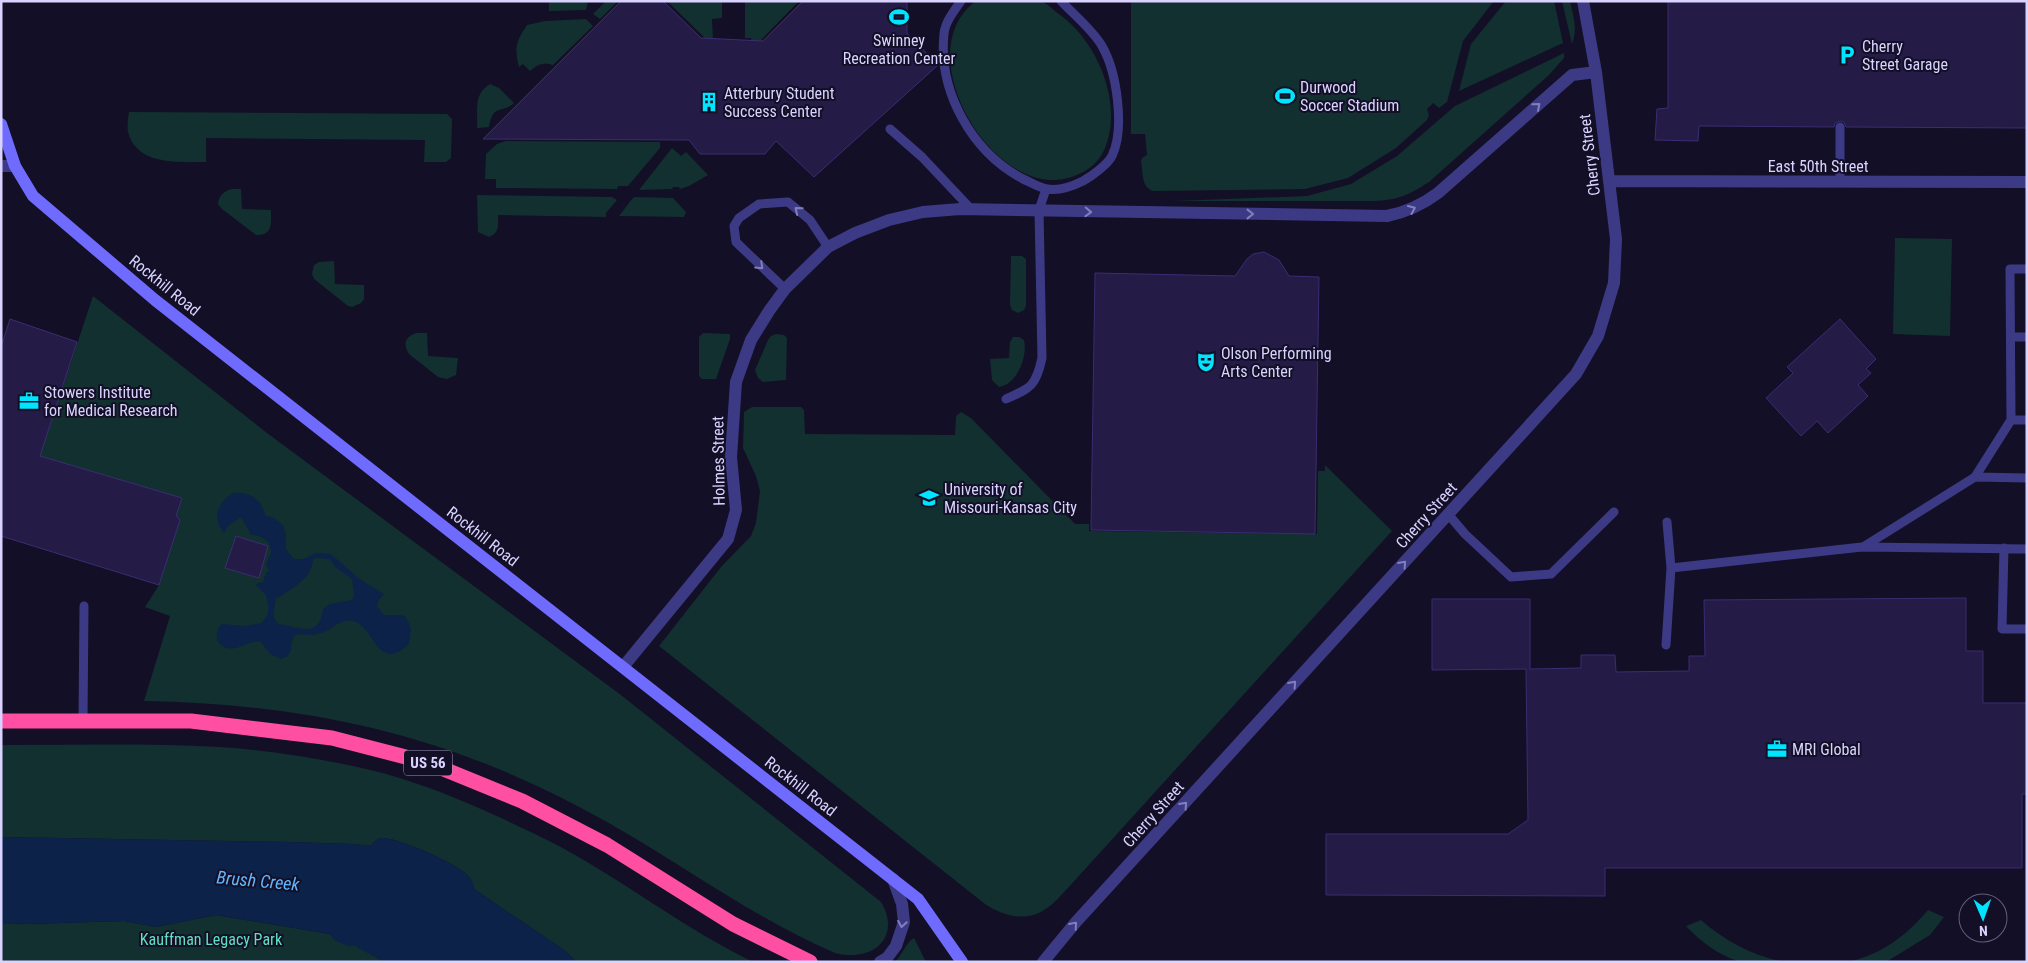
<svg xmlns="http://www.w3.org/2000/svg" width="2028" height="963" font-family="'Roboto Condensed',sans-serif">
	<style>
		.green { fill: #12302f }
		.water { fill: #0c2248; fill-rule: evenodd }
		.building { fill: #241b47; stroke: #3b2d73 }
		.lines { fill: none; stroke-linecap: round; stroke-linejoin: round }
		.lane { stroke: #3d3a85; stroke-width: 9 }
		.street { stroke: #3d3a85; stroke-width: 12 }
		.secondary { stroke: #6f6bff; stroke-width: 12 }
		.highway { stroke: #ff4fa3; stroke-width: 15 }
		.oneway { stroke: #837fbc }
		.labels { text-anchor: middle; stroke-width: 4; stroke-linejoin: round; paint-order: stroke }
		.shield { fill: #130f26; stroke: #9e99be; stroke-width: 1 }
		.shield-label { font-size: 15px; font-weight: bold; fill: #d9d4ff }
		.poi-label { font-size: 16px; fill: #d9d4ff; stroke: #130f26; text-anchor: start }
		.street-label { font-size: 16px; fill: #d9d4ff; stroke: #130f26 }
		.park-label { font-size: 16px; fill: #5fe0c0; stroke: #130f26 }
		.water-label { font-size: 18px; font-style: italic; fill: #62b6ff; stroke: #130f26 }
	</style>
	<rect width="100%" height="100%" fill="#130f26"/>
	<path class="green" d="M 549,1 L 588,1 L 586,10 L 549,11 Z
		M 606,1 L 618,1 L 600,19 L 593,14 Z
		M 667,1 L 722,1 L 722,18 L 712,19 L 713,41 L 708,41 Z
		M 745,1 L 799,1 L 759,42 L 752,43 L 751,38 L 745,38 Z
		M 976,1 C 992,1 1009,1 1025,1 C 1030,1 1036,0 1040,1 C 1046,3 1052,8 1056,12 C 1096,38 1124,102 1105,148 C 1100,161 1090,169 1079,174 C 1000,213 903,54 976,1 Z
		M 1131,1 L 1494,1 L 1463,41 L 1447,102 L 1439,108 L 1433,103 L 1427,109 L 1429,115 L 1427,120 L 1396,148 L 1348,178 L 1305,189 L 1153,191 C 1141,187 1143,172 1141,161 L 1142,158 L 1147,155 L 1145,134 L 1131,134 Z
		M 1506,1 L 1554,1 L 1563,43 L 1459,91 L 1471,44 Z
		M 1562,1 L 1570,1 C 1573,16 1578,29 1572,44 Z
		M 586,19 L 593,26 L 553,65 C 543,62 538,64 530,71 L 523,64 L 519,67 C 514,47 516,42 527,25 L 545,21 Z
		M 1564,53 L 1564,58 L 1549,75 L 1429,182 C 1409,195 1398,200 1374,201 L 1173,201 L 1307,196 L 1351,184 L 1397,156 L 1455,106 Z
		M 490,84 L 499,88 L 514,103 C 502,114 493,103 489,127 L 477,128 C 478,110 473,94 490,84 Z
		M 129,112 L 447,114 L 452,119 L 451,158 L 446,162 L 424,162 L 425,140 L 206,138 L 206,162 C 179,162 137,166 128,132 C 127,126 128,118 129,112 Z
		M 506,141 L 660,142 L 660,148 L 628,186 L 618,186 L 617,189 L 496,188 L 496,179 L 485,179 L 486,154 L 497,144 Z
		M 672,148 L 681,156 L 686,152 L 708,175 L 689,186 L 680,189 L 679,187 L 673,187 L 672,189 L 639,190 Z
		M 232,189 L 241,189 L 242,209 L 271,210 C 271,223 273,236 256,235 L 222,209 L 218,204 C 219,195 224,191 232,189 Z
		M 477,195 L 612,197 L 617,200 L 606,213 L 606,217 L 498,215 C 498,225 500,233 489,237 L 478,232 Z
		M 635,197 L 673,198 L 686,212 L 684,217 L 619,216 L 632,199 Z
		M 1895,238 L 1952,239 L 1950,336 L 1893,334 Z
		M 1011,256 L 1022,256 L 1026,259 L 1026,306 L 1024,310 L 1018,313 L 1012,310 L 1010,305 Z
		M 334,261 L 335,284 L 364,285 L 364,299 L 361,303 L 352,307 L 348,306 L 314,279 L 312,274 L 314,265 L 319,262 Z
		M 93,296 L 267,433 L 621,695 L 881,902 C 902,937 873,963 835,953 C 754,918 683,865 607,822 C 457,737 315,704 144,701 L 170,616 L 145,607 L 159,585 L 180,520 L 176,516 L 182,498 L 40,456 Z
		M 417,333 L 427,333 L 428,356 L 458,358 L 456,375 L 447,379 L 438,377 L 409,354 C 402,343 406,336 417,333 Z
		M 703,333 L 730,334 L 730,339 L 716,379 L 702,379 L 699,376 L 699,337 Z
		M 776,334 L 784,335 L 787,338 L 786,380 L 763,382 L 758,378 L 755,370 L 768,340 L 771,336 Z
		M 1013,337 L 1019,337 L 1024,340 C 1028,356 1017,385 999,387 L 992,380 L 990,359 L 1009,358 L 1010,342 Z
		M 752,407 L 801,407 L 804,410 L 805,434 L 955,435 L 956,416 L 961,412 L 971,418 L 1075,524 L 1089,524 L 1089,531 L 1317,534 L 1318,471 L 1325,471 L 1325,465 L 1392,531 L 1067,889 C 1061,895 1055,903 1047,908 C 1028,923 1002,916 985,904 L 659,646 L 721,567 L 751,536 L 756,523 L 760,491 L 756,476 L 743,448 L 744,412 Z
		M 1,745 C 74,745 146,743 219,747 C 268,750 318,758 366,769 C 424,782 481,808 535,834 C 611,870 677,925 753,962 L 577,962 L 564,950 L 474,889 C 473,886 472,881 470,878 C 462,865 398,838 383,838 C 377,838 374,842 371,846 L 352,844 L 290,842 L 1,837 Z
		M 1928,910 L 1944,917 L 1930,935 L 1886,962 L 1848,962 C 1882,954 1906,936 1928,910 Z
		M 216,915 L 330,934 L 391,962 L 1,962 L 1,923 L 29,924 L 124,921 L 156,927 Z
		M 1701,920 C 1725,941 1754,957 1786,962 C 1773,962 1750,963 1738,961 C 1718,955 1700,941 1686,926 Z
		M 914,938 L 926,962 L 895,962 C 902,955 906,942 914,938 Z"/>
	<path class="water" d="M 233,493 C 249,491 261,498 265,515 L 274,518 L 283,525 L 286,535 L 286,549 L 294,559 L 303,559 L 316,553 L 331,554 L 358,578 L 384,594 L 379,600 L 377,606 L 384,615 L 401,615 L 406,617 L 411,628 L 409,644 C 376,674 375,626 353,621 C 339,618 331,632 318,634 C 310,636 303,633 295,635 C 288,644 296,655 281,659 L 270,654 L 261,642 C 243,639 234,659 217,641 C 217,634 216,628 223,624 L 244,626 L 262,623 L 268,614 L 268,604 L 266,595 L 255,584 L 263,582 L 266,573 L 269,571 L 266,564 L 271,553 C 271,541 262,535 251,535 L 241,517 L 228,526 L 224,533 C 211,519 218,502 233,493 ZM 316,558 L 330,559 L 335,567 L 352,579 L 354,595 L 352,600 L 330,604 L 323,609 C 319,638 302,628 279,624 C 270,618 275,607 276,598 C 282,597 284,593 290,590 C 302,582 311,575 313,560 Z
		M 1,837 L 290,842 L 352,844 L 371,846 C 374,842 377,838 383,838 C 398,838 462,865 470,878 C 472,881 473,886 474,889 L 564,950 L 577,962 L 384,962 L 355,946 L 348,946 L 334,940 L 330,934 L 216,915 L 156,927 L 124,921 L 29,924 L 1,923 Z"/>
	<path class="building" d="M 621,1 L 663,1 L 701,38 L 763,41 L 803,1 L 907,1 L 907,33 L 938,65 L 814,177 L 776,141 L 765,154 L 700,154 L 689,140 L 483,139 Z
		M 1668,1 L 2027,1 L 2027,128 L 1846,127 L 1844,122 L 1840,121 L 1835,123 L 1834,127 L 1699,126 L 1698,141 L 1655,140 L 1657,109 L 1668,108 Z
		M 1264,252 L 1279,260 L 1289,276 L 1319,277 L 1315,534 L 1091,530 L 1095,273 L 1235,276 L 1247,259 L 1253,254 Z
		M 10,319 L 77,342 L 40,456 L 182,498 L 176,516 L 180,520 L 159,585 L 1,536 L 1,347 Z
		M 1840,319 L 1876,359 L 1866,369 L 1871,373 L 1858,385 L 1868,396 L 1828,433 L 1817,421 L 1801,436 L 1766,398 L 1793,373 L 1787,367 Z
		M 236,536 L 268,546 L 259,578 L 225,568 Z
		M 1966,598 L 1966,651 L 1983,651 L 1983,703 L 2027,703 L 2027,794 L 2022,794 L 2022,868 L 1605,868 L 1605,896 L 1326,895 L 1326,834 L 1508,834 L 1528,820 L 1526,669 L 1432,670 L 1432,599 L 1530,599 L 1530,669 L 1581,668 L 1581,655 L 1615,655 L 1616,672 L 1689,671 L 1689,656 L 1705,656 L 1704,600 Z"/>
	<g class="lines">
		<path class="lane" d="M 961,1 C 954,11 945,22 944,34 C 938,92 972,152 1023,179 C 1030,182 1039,188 1047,189 C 1059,191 1073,186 1083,181 C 1092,176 1107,165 1112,156 C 1125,129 1117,72 1102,46 C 1092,29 1074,15 1061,1
			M 1840,127 L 1840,182
			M 890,129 L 922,157 L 971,209
			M 2027,269 L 2010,269 L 2011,420 L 2027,420
			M 785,289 L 736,242 L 734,226 L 739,218 L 759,204 L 788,202 L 810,220 L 828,247
			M 2011,337 L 2027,337
			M 1006,399 C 1031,388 1036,386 1042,358 L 1039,210 L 1046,189
			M 1975,477 L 2027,478
			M 1448,514 L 1465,534 L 1511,577 L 1551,574 L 1614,512
			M 1667,522 L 1671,568
			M 1863,547 L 1975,477 L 2011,420
			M 2004,548 L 2002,629 L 2027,629
			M 1666,645 L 1671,568 L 1862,547 L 2027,549
			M 83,721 L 84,606"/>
		<path class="street" d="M 1,166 L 15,166
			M 1609,181 L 2027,182
			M 623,667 L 728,539 L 736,510 L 731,457 L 736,382 L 751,340 L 769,311 L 785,289 L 828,247 L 855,233 L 889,220 L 923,212 L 960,209 L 1387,216 C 1407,212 1422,205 1438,193 L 1572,75 L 1596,72
			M 880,962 L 887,958 L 896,946 L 904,922 L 902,904 L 893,879
			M 1043,962 L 1076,922 L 1576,374 L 1598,336 L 1614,283 L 1616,239 L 1596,72 L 1583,1"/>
		<path class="secondary" d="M 1,124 L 15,166 L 33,196 L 155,300 L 918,899 L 962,962"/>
		<path class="highway" d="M 1,721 L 191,721 L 332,738 L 429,763 L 522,801 L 607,845 L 733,924 L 810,962"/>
	</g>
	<defs><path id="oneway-chevron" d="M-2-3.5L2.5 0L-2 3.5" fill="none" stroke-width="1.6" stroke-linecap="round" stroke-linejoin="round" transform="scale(1.25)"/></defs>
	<g class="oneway">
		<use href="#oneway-chevron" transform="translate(1537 106) rotate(-41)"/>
		<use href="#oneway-chevron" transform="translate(1412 209) rotate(-24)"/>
		<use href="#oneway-chevron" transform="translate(798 210) rotate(-141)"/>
		<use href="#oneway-chevron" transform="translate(1088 212) rotate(2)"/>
		<use href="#oneway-chevron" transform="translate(1250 214)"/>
		<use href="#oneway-chevron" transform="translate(760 266) rotate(44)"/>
		<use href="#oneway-chevron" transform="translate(1403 564) rotate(-48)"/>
		<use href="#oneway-chevron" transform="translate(1293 684) rotate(-48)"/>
		<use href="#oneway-chevron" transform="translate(1184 805) rotate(-48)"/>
		<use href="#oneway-chevron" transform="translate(902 924) rotate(99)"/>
		<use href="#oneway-chevron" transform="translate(1074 925) rotate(-49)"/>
	</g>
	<defs>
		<symbol id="stadium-bare" viewBox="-9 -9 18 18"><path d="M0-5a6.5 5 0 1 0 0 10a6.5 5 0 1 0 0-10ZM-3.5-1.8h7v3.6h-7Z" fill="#00e5ff" stroke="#130f26" stroke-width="2.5" paint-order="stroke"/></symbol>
		<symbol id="parking-bare" viewBox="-9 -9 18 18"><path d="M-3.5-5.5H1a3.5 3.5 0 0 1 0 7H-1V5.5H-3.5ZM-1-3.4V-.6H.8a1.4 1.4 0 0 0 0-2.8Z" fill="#00e5ff" stroke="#130f26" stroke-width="2.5" paint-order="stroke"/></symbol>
		<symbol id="building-bare" viewBox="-9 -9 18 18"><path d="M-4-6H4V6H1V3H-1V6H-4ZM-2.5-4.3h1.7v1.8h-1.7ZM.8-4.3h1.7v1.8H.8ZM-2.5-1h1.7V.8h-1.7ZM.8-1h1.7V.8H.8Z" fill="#00e5ff" stroke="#130f26" stroke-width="2.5" paint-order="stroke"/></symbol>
		<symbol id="theatre-bare" viewBox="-9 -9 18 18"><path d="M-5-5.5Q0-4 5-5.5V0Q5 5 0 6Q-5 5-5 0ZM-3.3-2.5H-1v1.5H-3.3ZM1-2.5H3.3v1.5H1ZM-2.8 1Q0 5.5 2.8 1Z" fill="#00e5ff" stroke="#130f26" stroke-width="2.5" paint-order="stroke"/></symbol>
		<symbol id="office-bare" viewBox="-9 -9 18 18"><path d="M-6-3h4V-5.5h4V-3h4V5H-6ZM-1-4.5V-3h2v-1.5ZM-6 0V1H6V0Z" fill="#00e5ff" stroke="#130f26" stroke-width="2.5" paint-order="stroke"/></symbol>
		<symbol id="university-bare" viewBox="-9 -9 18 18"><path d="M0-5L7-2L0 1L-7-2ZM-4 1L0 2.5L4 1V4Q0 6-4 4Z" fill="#00e5ff" stroke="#130f26" stroke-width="2.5" paint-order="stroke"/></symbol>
	</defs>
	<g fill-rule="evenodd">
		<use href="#stadium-bare" x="885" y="3" width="28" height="28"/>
		<use href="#parking-bare" x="1833" y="41" width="28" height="28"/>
		<use href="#stadium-bare" x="1271" y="82" width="28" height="28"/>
		<use href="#building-bare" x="695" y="88" width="28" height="28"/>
		<use href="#theatre-bare" x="1192" y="348" width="28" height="28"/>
		<use href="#office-bare" x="15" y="387" width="28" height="28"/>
		<use href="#university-bare" x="915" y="484" width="28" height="28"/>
		<use href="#office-bare" x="1763" y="735" width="28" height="28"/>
	</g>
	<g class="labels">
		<rect class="shield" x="404" y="750.5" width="48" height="25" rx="4"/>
		<g class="shield-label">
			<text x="428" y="768">US 56</text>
		</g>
		<g class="poi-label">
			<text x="899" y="46" text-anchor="middle">Swinney<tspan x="899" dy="18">Recreation Center</tspan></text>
			<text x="1862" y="52">Cherry<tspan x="1862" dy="18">Street Garage</tspan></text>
			<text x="1300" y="93">Durwood<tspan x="1300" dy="18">Soccer Stadium</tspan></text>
			<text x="724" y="99">Atterbury Student<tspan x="724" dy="18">Success Center</tspan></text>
			<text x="1221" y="359">Olson Performing<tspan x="1221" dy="18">Arts Center</tspan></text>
			<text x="44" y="398">Stowers Institute<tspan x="44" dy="18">for Medical Research</tspan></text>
			<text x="944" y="495">University of<tspan x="944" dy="18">Missouri-Kansas City</tspan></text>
			<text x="1792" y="755">MRI Global</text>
		</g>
		<g class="street-label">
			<text transform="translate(1589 155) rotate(-97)" y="6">Cherry Street</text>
			<text x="1818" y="172">East 50th Street</text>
			<text transform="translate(165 285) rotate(39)" y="6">Rockhill Road</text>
			<text transform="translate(718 461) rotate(-91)" y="6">Holmes Street</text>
			<text transform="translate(1426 515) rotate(-48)" y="6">Cherry Street</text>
			<text transform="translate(483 536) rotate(38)" y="6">Rockhill Road</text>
			<text transform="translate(801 786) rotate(38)" y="6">Rockhill Road</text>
			<text transform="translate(1153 814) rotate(-48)" y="6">Cherry Street</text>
		</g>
		<g class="park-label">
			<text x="211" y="945">Kauffman Legacy Park</text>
		</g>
		<g class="water-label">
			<text transform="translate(258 881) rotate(5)" y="6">Brush Creek</text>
		</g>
	</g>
	<rect width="2028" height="963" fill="none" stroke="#d9d4ff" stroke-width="5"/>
	<g transform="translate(1983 918) rotate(178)"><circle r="24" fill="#130f26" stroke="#625e7d"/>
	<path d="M0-4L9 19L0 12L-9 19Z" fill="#00e5ff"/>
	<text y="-8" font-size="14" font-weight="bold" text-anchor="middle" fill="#d9d4ff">N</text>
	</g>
</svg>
